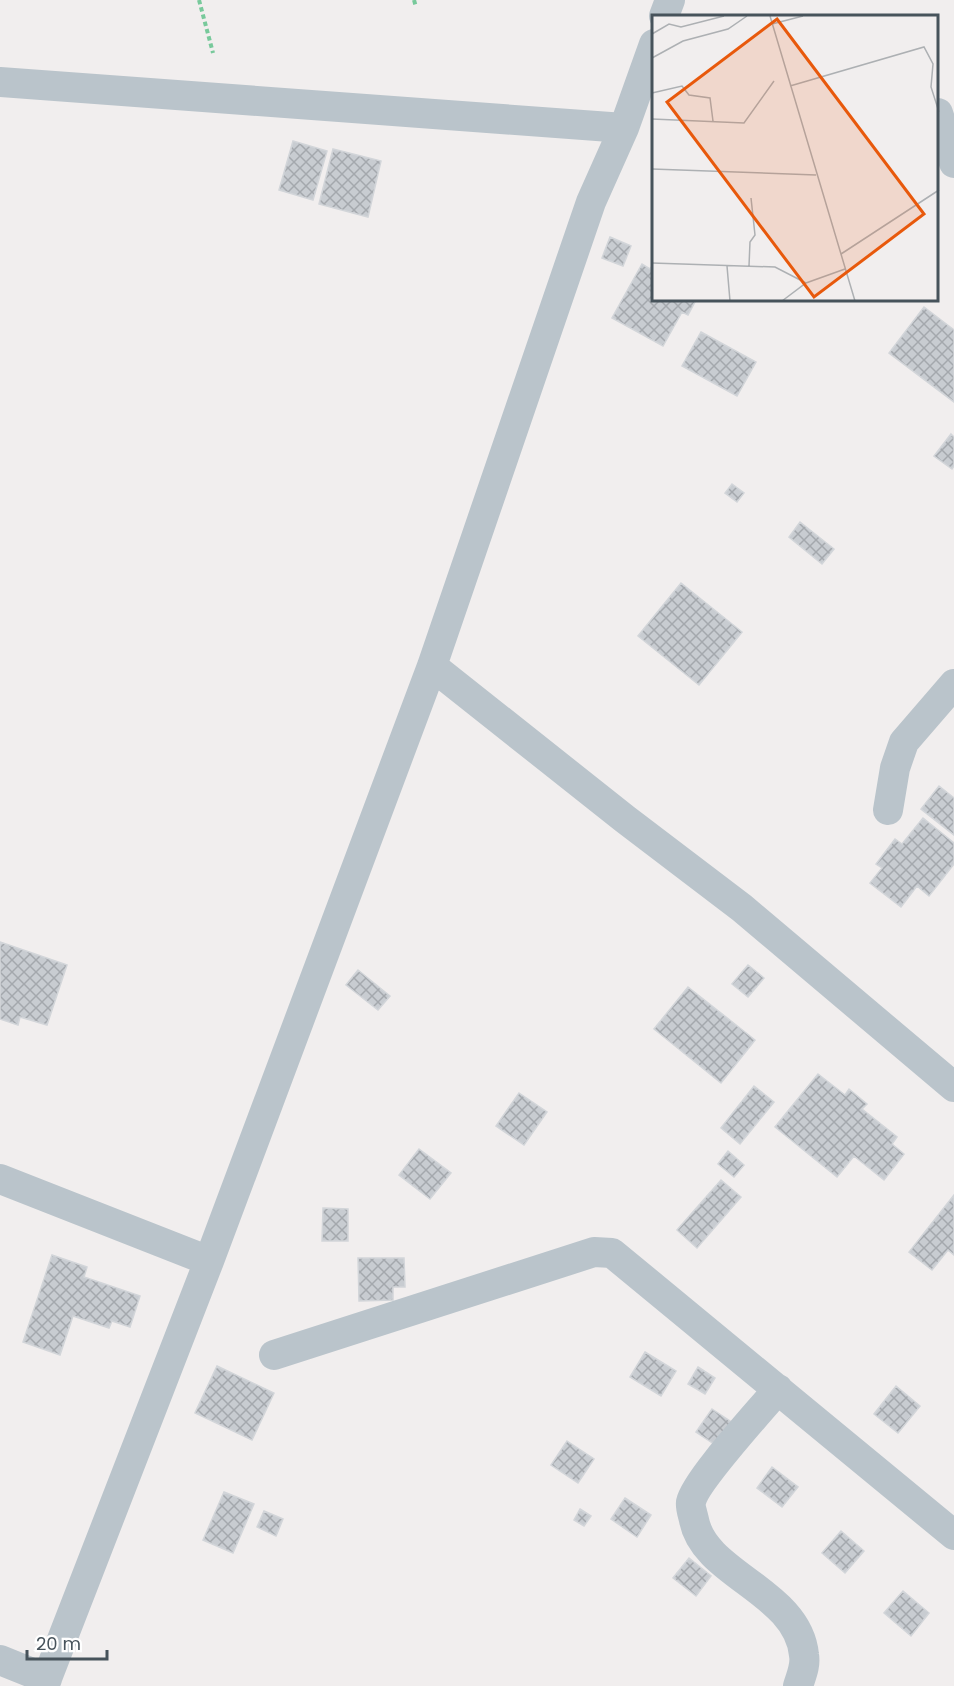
<svg xmlns="http://www.w3.org/2000/svg" width="954" height="1686" font-family="Poppins,sans-serif">
	<style>
		.building { fill: url(#building-cross-hatch); stroke: #d2d5d9; stroke-width: 1.5 }
		.lines { fill: none; stroke-linecap: round; stroke-linejoin: round }
		.path { stroke: #78c99b; stroke-width: 4; stroke-dasharray: 4.5 3; stroke-linecap: butt }
		.minor { stroke: #bac4cb; stroke-width: 30 }
		.inset-road { fill: none; stroke: #adb0b3; stroke-width: 1.5 }
		.view { fill: #e8590c; fill-opacity: 0.15; stroke: #e8590c; stroke-width: 3 }
		.inset-edge { fill: none; stroke: #47535b; stroke-width: 3 }
	</style>
	<defs>
		<pattern id="building-cross-hatch" width="8" height="8" patternUnits="userSpaceOnUse" patternTransform="scale(1.5)"><rect width="8" height="8" fill="#c8ccd1"/><path d="M0 0l8 8M0 8l8-8" fill="none" stroke="#a4a8ad"/></pattern>
	</defs>
	<rect width="100%" height="100%" fill="#f1eeee"/>
	<path class="building" d="M 293,141 L 327,151 L 313,200 L 279,190 Z
		M 333,149 L 381,161 L 368,217 L 319,204 Z
		M 610,237 L 631,246 L 623,266 L 602,258 Z
		M 654,263 L 654,300 L 696,300 L 688,315 L 682,312 L 663,346 L 612,318 L 642,264 L 650,269 Z
		M 924,307 L 954,330 L 954,402 L 889,353 Z
		M 701,332 L 756,362 L 737,396 L 682,366 Z
		M 951,434 L 954,437 L 954,466 L 952,469 L 934,456 Z
		M 732,484 L 744,493 L 737,502 L 725,493 Z
		M 800,522 L 834,549 L 822,564 L 789,537 Z
		M 681,583 L 742,632 L 699,685 L 638,636 Z
		M 939,786 L 954,798 L 954,835 L 921,809 Z
		M 923,818 L 954,843 L 954,864 L 929,896 L 917,886 L 901,907 L 870,883 L 882,868 L 876,864 L 895,839 L 902,844 Z
		M 0,942 L 67,965 L 47,1025 L 20,1017 L 18,1025 L 0,1019 Z
		M 748,965 L 764,978 L 748,997 L 732,984 Z
		M 358,970 L 390,996 L 378,1010 L 346,985 Z
		M 688,987 L 755,1040 L 721,1083 L 654,1029 Z
		M 818,1074 L 845,1095 L 849,1089 L 867,1104 L 862,1109 L 897,1137 L 892,1144 L 904,1154 L 884,1180 L 854,1156 L 837,1177 L 775,1127 Z
		M 754,1086 L 774,1102 L 740,1144 L 721,1128 Z
		M 519,1093 L 547,1112 L 524,1145 L 496,1126 Z
		M 419,1149 L 451,1173 L 430,1199 L 399,1175 Z
		M 728,1151 L 744,1165 L 734,1177 L 718,1164 Z
		M 721,1180 L 741,1197 L 697,1248 L 677,1230 Z
		M 954,1195 L 954,1255 L 948,1250 L 932,1270 L 909,1252 Z
		M 323,1208 L 348,1209 L 348,1241 L 322,1241 Z
		M 52,1255 L 87,1267 L 84,1277 L 140,1296 L 130,1327 L 112,1321 L 109,1328 L 73,1316 L 60,1355 L 23,1342 Z
		M 358,1258 L 404,1258 L 405,1287 L 393,1287 L 393,1300 L 359,1301 Z
		M 645,1352 L 676,1371 L 661,1396 L 630,1377 Z
		M 217,1366 L 274,1393 L 252,1440 L 195,1413 Z
		M 698,1367 L 715,1378 L 705,1394 L 688,1384 Z
		M 896,1386 L 920,1406 L 898,1433 L 874,1414 Z
		M 712,1409 L 739,1427 L 723,1450 L 696,1432 Z
		M 567,1441 L 594,1459 L 578,1483 L 551,1465 Z
		M 772,1467 L 798,1487 L 782,1507 L 757,1488 Z
		M 224,1492 L 254,1504 L 233,1553 L 203,1540 Z
		M 625,1498 L 651,1515 L 637,1537 L 611,1519 Z
		M 580,1509 L 591,1516 L 584,1526 L 574,1520 Z
		M 264,1511 L 283,1519 L 276,1536 L 257,1527 Z
		M 841,1531 L 864,1551 L 845,1573 L 822,1553 Z
		M 689,1558 L 711,1576 L 696,1596 L 673,1578 Z
		M 903,1591 L 929,1613 L 911,1636 L 884,1613 Z"/>
	<g class="lines">
		<path class="path" d="M 199,0 L 213,53
			M 414,0 L 416,7"/>
		<path class="minor" d="M 664,16 L 670,0
			M 0,82 L 624,128
			M 938,113 L 954,163
			M 432,666 L 625,819 L 742,908 L 954,1087
			M 888,810 L 895,768 L 904,742 L 954,684
			M 0,1179 L 209,1261
			M 274,1355 L 594,1252 L 612,1253 L 954,1535
			M 778,1389 C 761,1410 695,1481 691,1502 C 690,1507 693,1515 694,1520 C 704,1575 798,1591 804,1655 C 806,1666 801,1676 798,1686
			M 0,1660 L 47,1679
			M 44,1686 L 209,1261 L 432,666 L 591,202 L 624,128 L 654,44"/>
	</g>
	<g transform="translate(652 15)">
		<rect width="286" height="286" fill="#f1eeee"/>
		<path class="inset-road" d="M 118,1 L 203,286M 120,9 L 151,1M 0,19 L 17,9 L 29,12 L 72,1M 0,43 L 31,26 L 76,14 L 95,1M 138,71 L 272,32 L 281,49 L 279,72 L 287,97M 0,78 L 30,71 L 37,80 L 58,83 L 61,106M 0,104 L 92,108 L 122,66M 0,154 L 164,160M 189,239 L 287,175M 0,248 L 123,252 L 154,268M 75,251 L 78,286M 97,251 L 98,227 L 103,220 L 99,183M 130,286 L 154,268 L 193,254"/>
		<path class="view" d="M 125,4 L 272,199 L 162,282 L 15,87 Z"/>
		<rect width="286" height="286" class="inset-edge"/>
	</g>
	<path d="M27 1650v9h80v-9" fill="none" stroke="#47535b" stroke-width="3"/>
	<text x="36" y="1650" font-size="18" fill="#47535b" stroke="#ffffff" stroke-width="4.5" paint-order="stroke">20 m</text>
</svg>
